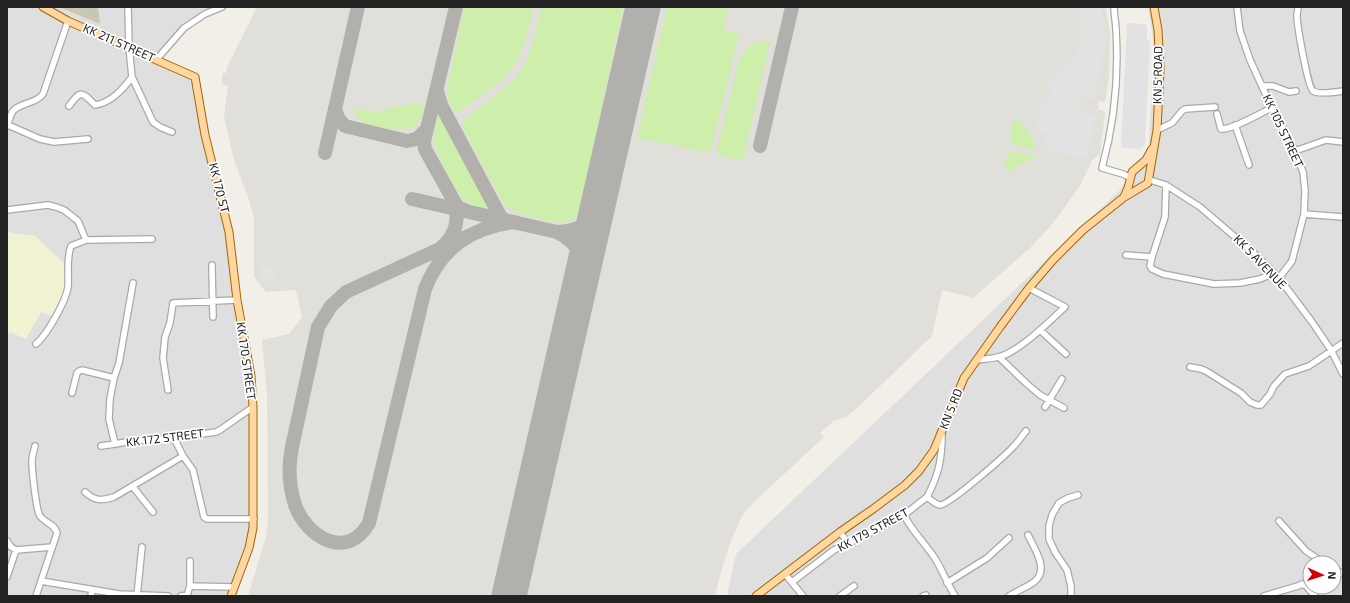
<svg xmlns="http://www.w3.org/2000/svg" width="1350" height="603" font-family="'Exo 2',sans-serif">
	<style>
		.residential { fill: #e0dfdf; fill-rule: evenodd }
		.airport { fill: #e1dfd9 }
		.construction { fill: #c8c8b2 }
		.farmland { fill: #f0f2d2 }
		.grass { fill: #cdefab }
		.parking { fill: #e2e2e2 }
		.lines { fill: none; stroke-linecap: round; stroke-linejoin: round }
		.taxiway { stroke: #b1b0ac; stroke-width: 14 }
		.runway { stroke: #b1b0ac; stroke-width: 35 }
		.minor-casing { stroke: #a9a9a9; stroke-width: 8 }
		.major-casing { stroke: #9f6800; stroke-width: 9 }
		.minor { stroke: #fff; stroke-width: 5.5 }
		.major { stroke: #ffd5a0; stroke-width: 7 }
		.labels { text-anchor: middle; stroke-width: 3.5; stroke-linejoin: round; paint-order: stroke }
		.street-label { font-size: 12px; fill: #222; stroke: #fff }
	</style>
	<rect width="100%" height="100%" fill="#f2efe8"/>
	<path class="residential" d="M 7,7 L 226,7 L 223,10 L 207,17 L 190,28 L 164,54 L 160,63 L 187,75 L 192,85 L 225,226 L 248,377 L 252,522 L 248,540 L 229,596 L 7,596 L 7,336 L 10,332 L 42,311 L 52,316 L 35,236 L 7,232 Z
		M 1148,7 L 1343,7 L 1343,596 L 727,596 L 736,554 L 1119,191 L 1146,152 L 1149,143 L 1153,58 L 1153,37 ZM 1310,563 L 1334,563 L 1334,587 L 1310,587 Z"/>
	<path class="airport" d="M 257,7 L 1106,7 L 1110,33 L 1109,78 L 1105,102 L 1099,101 L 1098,109 L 1104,111 L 1105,114 L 1100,154 L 1092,160 L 1081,184 L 1062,211 L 1049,228 L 1030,248 L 973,298 L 942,290 L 932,336 L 854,411 L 846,417 L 834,421 L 820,433 L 824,437 L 756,500 L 743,514 L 732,538 L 722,568 L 715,596 L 248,596 L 266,537 L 268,520 L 267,395 L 262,340 L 289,334 L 302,317 L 296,290 L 266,292 L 254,277 L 254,218 L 248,197 L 234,160 L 224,117 L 228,86 L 222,84 L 222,73 L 226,73 L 227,67 Z"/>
	<path class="construction" d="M 59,7 L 98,7 L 100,24 Z"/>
	<path class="farmland" d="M 7,232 L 35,236 L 66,265 L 65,289 L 52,316 L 41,312 L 26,339 L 10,332 L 7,336 Z"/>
	<path class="grass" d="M 464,7 L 534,7 C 528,28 525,53 511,70 C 499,85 475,99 460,111 L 454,112 L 449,101 L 447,91 Z
		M 542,7 L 623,7 L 580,207 C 578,211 577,217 572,220 C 562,226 522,216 512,210 C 507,208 504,203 501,199 L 462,126 L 464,120 L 514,80 C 531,59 535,32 542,7 Z
		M 667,7 L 728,7 L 724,29 L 726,31 L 739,34 L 712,146 L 711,150 L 707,152 L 637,138 Z
		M 762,41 L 770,42 L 743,160 L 718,155 L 717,150 L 739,60 C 744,50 751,43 762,41 Z
		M 413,103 L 425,106 C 421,133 402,131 380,127 C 373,125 364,125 359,119 C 357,116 356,112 355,108 L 376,112 Z
		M 439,114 L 491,209 C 482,208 474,207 467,202 C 456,194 433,151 434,138 C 434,130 437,121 439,114 Z
		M 1014,119 L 1019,120 L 1021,122 L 1036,145 L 1036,150 L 1033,150 L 1011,144 L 1010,135 Z
		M 1010,151 L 1034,155 L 1035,157 L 1008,172 C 1002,167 1005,156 1010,151 Z"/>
	<path class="parking" d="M 1079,7 L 1102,7 L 1106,44 L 1094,99 L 1081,96 L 1078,111 L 1096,115 L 1087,159 L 1050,151 L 1046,141 L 1046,134 L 1035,131 L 1042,102 L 1048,103 L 1051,90 L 1045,88 L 1076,56 L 1080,40 Z
		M 1127,23 L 1147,24 L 1147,39 L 1150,43 L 1145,144 L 1140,149 L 1121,148 Z
		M 273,265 L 275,279 L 261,281 L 258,267 Z"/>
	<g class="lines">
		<path class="taxiway" d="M 456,7 L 427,129 L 424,141 L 425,149 L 455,203 L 459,208 L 467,211
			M 437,91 L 441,105 L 500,216 L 504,220 L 508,221
			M 335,108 L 338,118 L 345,126 L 407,141 L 417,139 L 427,129
			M 760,146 L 792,7
			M 325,153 L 358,7
			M 412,199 L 557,232 C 578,231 585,227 597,210
			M 557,232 C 576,242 583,252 582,274
			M 468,236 L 346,292 L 331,306 L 318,327 L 292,447 C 288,466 289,486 295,505 C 307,538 347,561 369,523 L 425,289 C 441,248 471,227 515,222
			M 442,247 C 456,234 459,221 455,203"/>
		<path class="runway" d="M 509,596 L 643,7"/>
		<defs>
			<path id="minor" d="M 1114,7 C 1114,15 1116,23 1116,31 C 1119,77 1114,124 1102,168 L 1123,174 L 1131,178
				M 1237,7 L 1240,31 L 1250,60 L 1272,108 L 1295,151 L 1303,172 L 1305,191 L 1304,214 L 1292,261 L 1279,278
				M 1298,7 C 1298,10 1297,13 1297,16 C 1297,25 1308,88 1313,91 C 1318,95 1336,92 1343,91
				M 156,60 L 184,28 L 205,14 L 222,7
				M 132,77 L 153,122 L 160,127 L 172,132
				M 1262,86 L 1273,86 L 1289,92 L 1296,91
				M 69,106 C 81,90 81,91 95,105 C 111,103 123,89 132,77 L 129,47 L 128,7
				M 1217,114 L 1221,129 C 1232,130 1260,113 1272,108
				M 8,125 L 40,139 L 54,142 L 88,139
				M 1235,125 L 1249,165
				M 7,126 C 9,122 10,115 13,111 C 21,102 36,104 43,94 L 68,21
				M 1157,130 L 1172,123 L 1182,111 L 1185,109 L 1215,107
				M 1295,151 L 1326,140 L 1343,142
				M 1150,180 L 1166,185 L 1200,207 L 1255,254 L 1279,278 L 1312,322 L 1331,350 L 1343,374
				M 7,210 L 48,205 L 56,207 L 64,210 L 78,221 L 86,240 L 152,239
				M 1304,214 L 1343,217
				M 1126,255 L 1152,257 L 1165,217 L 1166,185
				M 1152,257 L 1150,266 L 1152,269 L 1163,274 L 1214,284 L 1240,283 L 1260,279 L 1274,273
				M 212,265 L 213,317
				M 133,283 L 119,363 L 114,378 L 110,399 L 109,419 L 115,444 L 132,441 L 174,438 L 216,432 L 220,430 L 253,407
				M 1040,330 L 1066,354
				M 36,344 C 47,335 66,301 68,287 C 69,274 66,259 71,246 L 86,240
				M 999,357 L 1027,384 L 1040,395 L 1064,408
				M 976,360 C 983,359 991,359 998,357 C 1018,353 1050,321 1065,307 L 1029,288
				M 1190,367 L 1201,369 L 1206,371 L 1241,393 L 1250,402 L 1257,405 L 1261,405 L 1270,394 L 1274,386 L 1285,374 L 1309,366 L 1343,343
				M 168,390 L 163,358 L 165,337 L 170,323 L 173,303 L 237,300
				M 72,393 L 77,373 L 79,371 L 82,370 L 114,378
				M 1045,407 L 1062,379
				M 174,438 L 183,456 L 193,470 L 204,517 L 207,519 L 254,519
				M 35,446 C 34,451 32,456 32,461 C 32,470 36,510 40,516 C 45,523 55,524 57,533 L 36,596
				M 101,446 L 115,444
				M 133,487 L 153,512
				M 85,492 C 95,501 101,501 114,497 L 183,456
				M 927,497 C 939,474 942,459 942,433
				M 904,515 C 913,533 926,544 936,560 C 943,572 948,585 955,596
				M 1279,521 L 1306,551 L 1324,563
				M 840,532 L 848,543
				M 7,541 L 11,547 L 16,550 L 52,547
				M 1334,569 L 1343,574
				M 785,574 L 803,596
				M 7,577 L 16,550
				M 41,581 L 119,594 L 168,596
				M 792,582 L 834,550 L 868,534 L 904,515 L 927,497 C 931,500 936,505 940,505 C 948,506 1006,455 1014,446 C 1018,442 1022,436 1026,431
				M 947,583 L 987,558 L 1009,538
				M 190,586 L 190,561
				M 91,596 L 92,590
				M 137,596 L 142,547
				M 181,596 L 187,595 L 190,586 L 234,587
				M 840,596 L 854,586
				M 923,596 L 926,595
				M 1009,596 C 1017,591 1027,587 1034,582 C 1050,570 1034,548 1028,535
				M 1071,596 L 1071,586 L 1067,570 L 1055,552 L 1049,539 L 1049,526 L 1052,515 L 1059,503 L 1068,498 L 1078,495
				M 1264,596 L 1298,586 L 1302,584 L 1306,586 L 1315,596"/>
			<path id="major" d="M 43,7 L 68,21 L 195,77 L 205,135 L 229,232 L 237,300 L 251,376 L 253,407 L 253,528 L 249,548 L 231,596
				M 1124,197 L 1128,188 L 1132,172 L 1146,160 L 1152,149
				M 756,596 L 840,532 L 873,509 L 905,485 L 919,471 L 934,450 L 964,378 L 1000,327 L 1029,288 L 1053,260 L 1083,230 L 1123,198 L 1148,183 L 1157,130 L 1160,69 L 1158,30 L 1154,7"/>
		</defs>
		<use href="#minor" class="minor-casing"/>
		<use href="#major" class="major-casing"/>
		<use href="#minor" class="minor"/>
		<use href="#major" class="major"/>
	</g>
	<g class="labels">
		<g class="street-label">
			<text transform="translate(119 43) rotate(24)" y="4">KK 211 STREET</text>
			<text transform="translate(1158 75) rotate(-89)" y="4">KN 5 ROAD</text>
			<text transform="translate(1283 131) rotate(65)" y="4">KK 105 STREET</text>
			<text transform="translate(219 188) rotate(76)" y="4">KK 170 ST</text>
			<text transform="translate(1260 262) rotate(46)" y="4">KK 5 AVENUE</text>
			<text transform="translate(246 361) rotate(82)" y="4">KK 170 STREET</text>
			<text transform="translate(951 409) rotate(-68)" y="4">KN 5 RD</text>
			<text transform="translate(165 438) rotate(-7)" y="4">KK 172 STREET</text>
			<text transform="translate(873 530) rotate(-28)" y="4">KK 179 STREET</text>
		</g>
	</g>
	<rect width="1350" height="603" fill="none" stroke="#222222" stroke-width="16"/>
	<g transform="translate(1322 575) rotate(93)"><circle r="19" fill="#ffffff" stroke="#a7a7a7"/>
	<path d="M0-3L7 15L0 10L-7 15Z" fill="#d30003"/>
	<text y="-6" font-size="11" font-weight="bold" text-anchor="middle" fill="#222222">N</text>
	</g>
</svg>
